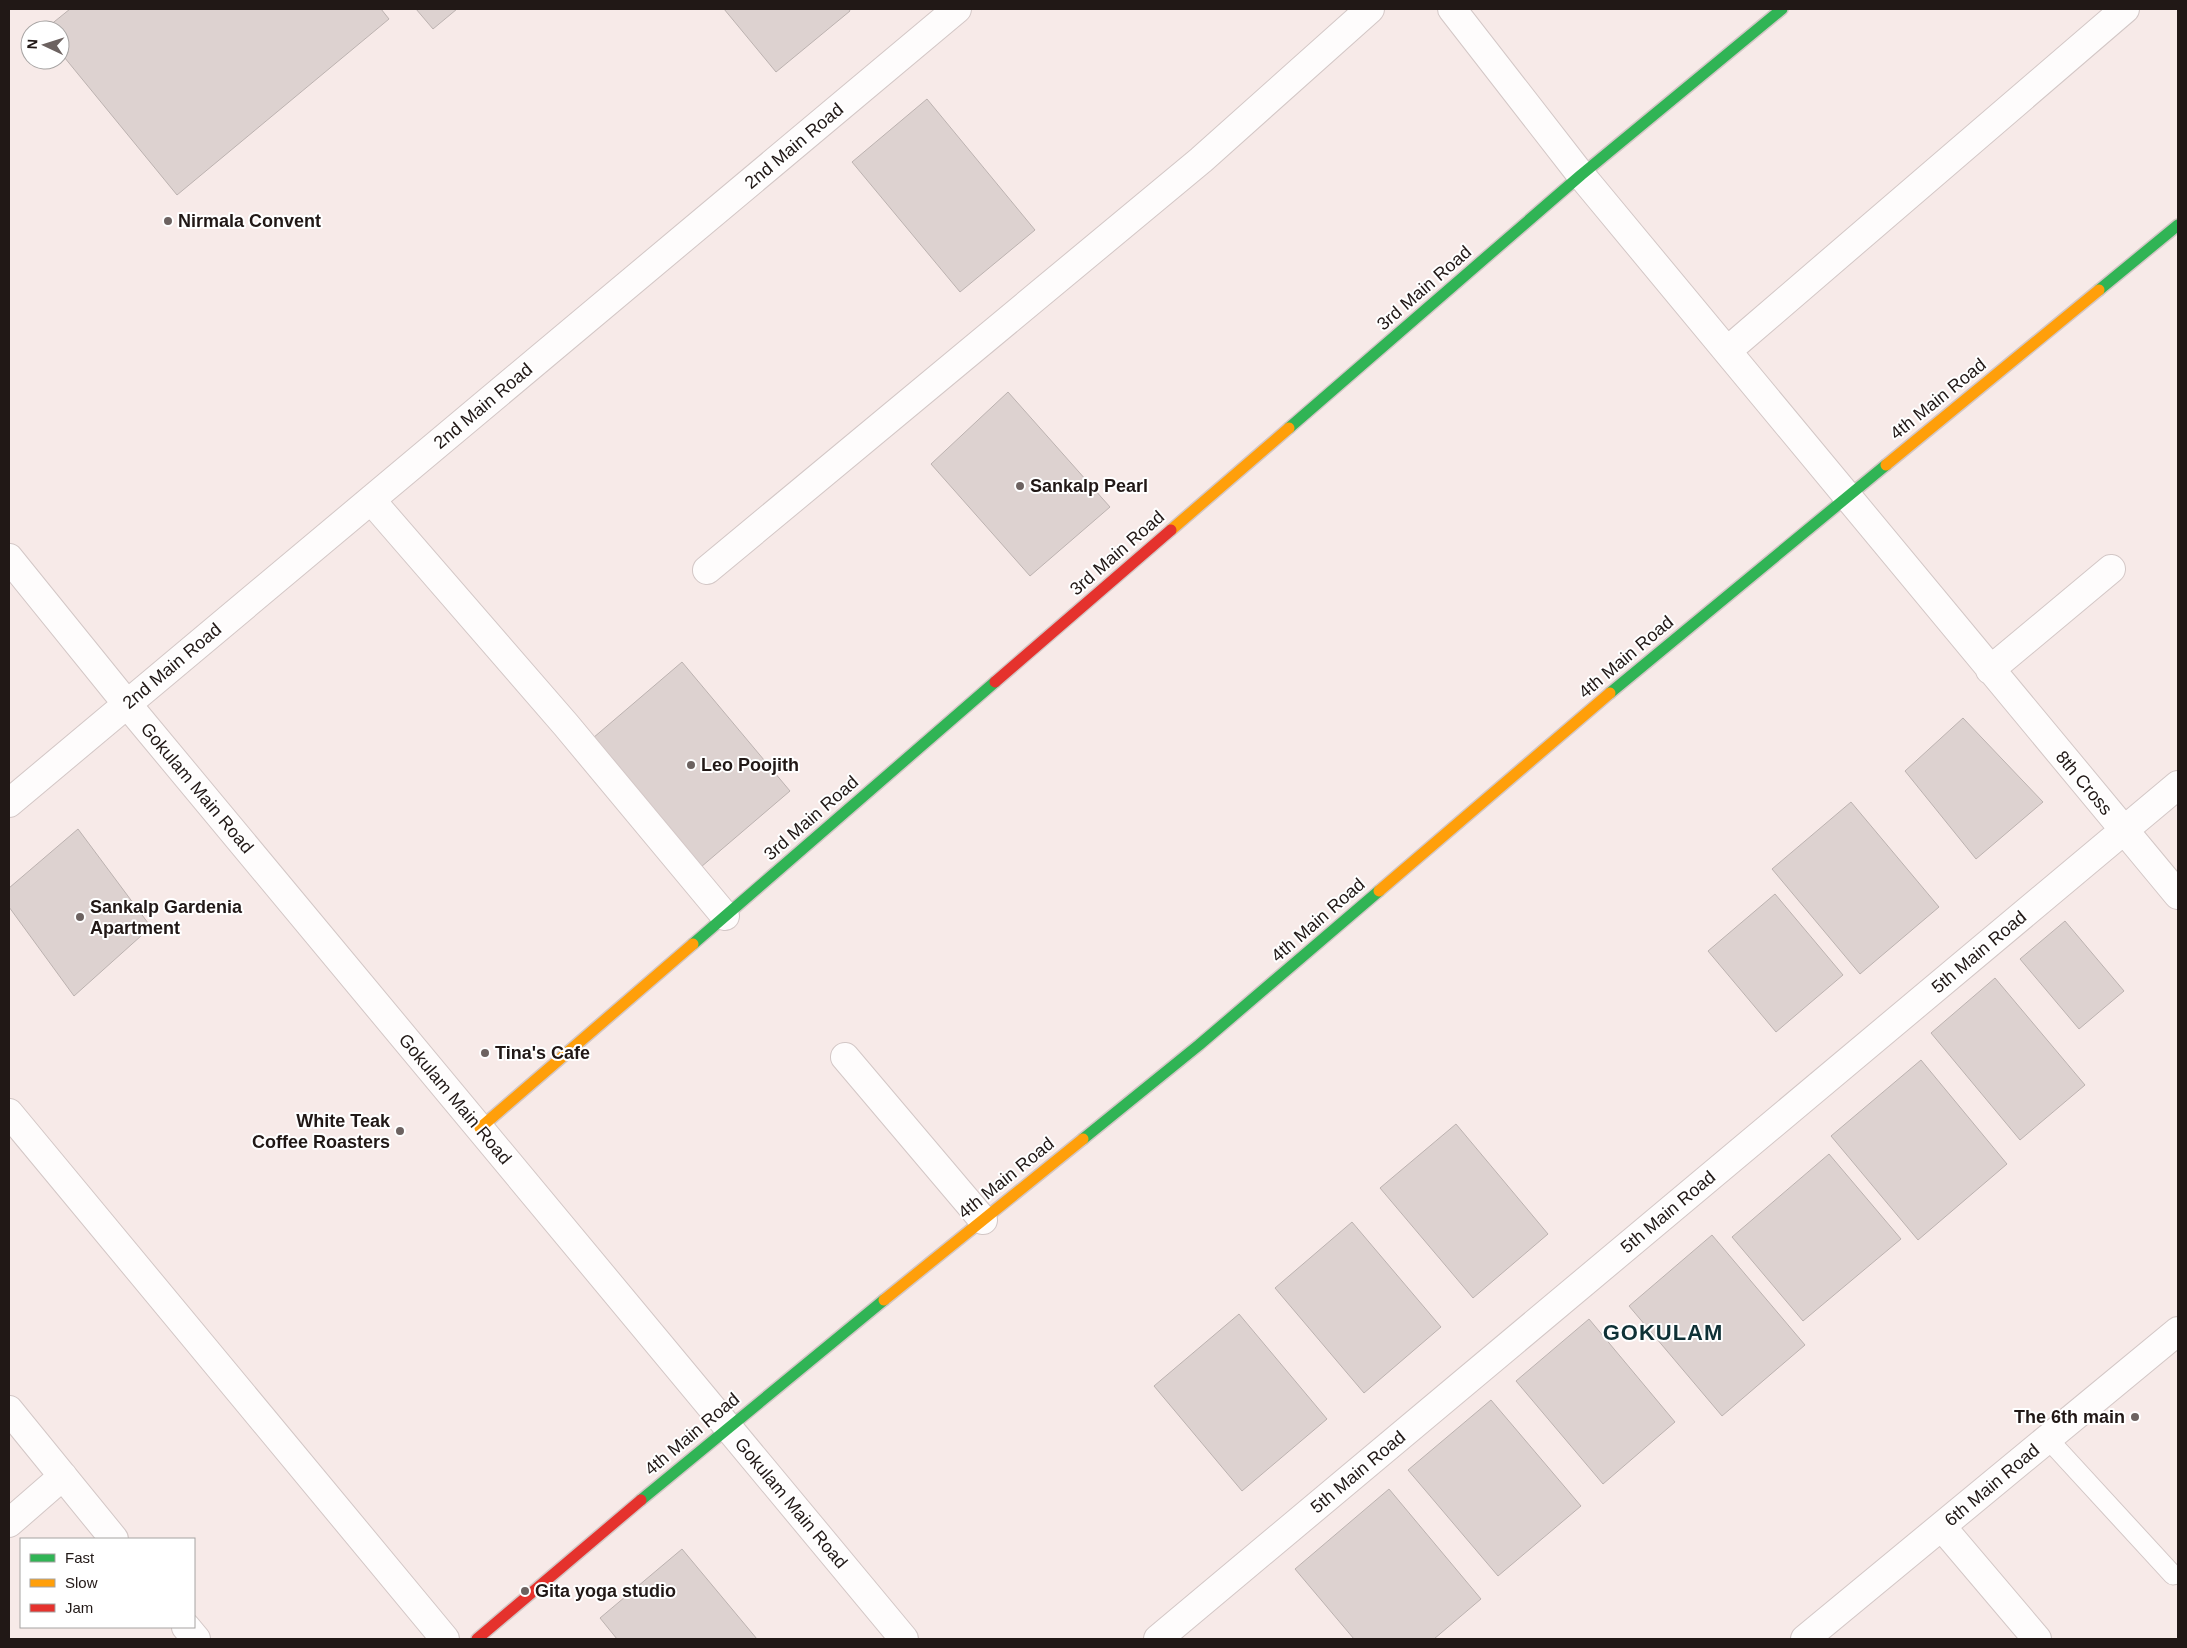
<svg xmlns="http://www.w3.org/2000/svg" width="2187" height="1648" font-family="Helvetica,sans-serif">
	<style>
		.building { fill: #ddd2d0; stroke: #bcb2b0 }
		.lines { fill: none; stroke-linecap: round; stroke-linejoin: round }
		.lane-casing { stroke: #d3c7c6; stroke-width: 21 }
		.street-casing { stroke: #d3c7c6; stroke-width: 30 }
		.fast-casing { stroke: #d3c7c6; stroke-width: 14 }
		.slow-casing { stroke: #d3c7c6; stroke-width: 14 }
		.jam-casing { stroke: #d3c7c6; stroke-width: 14 }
		.lane { stroke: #fefcfc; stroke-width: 19 }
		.street { stroke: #fefcfc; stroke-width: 28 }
		.fast { stroke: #30b455; stroke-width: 11 }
		.slow { stroke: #ff9f0a; stroke-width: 11 }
		.jam { stroke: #e5322d; stroke-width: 11 }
		.poi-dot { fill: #6c6260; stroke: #fff; stroke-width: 2 }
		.labels { text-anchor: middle; stroke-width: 4; stroke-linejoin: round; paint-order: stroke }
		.street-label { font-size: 18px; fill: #211816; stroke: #fff }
		.poi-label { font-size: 18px; font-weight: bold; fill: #211816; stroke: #fff; text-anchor: start }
		.district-label { font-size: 22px; font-weight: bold; letter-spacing: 1px; fill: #0f3136; stroke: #fff }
	</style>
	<rect width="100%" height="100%" fill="#f7eae8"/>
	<path class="building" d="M 70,9 L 381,9 L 389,19 L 177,195 L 60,52 L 60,30 L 44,30 Z
		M 416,9 L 457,9 L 433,29 Z
		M 724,9 L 849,9 L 850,11 L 776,72 Z
		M 927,99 L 1035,230 L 960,292 L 852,162 Z
		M 1008,392 L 1110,507 L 1030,576 L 931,464 Z
		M 682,662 L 790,791 L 701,867 L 593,738 Z
		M 1963,718 L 2043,802 L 1976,859 L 1905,771 Z
		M 1851,802 L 1939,907 L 1860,974 L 1772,869 Z
		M 78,829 L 151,927 L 74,996 L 9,907 L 9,888 Z
		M 1775,894 L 1843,975 L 1776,1032 L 1708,951 Z
		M 2065,921 L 2124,991 L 2079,1029 L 2020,959 Z
		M 1995,978 L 2085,1085 L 2020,1140 L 1931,1033 Z
		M 1921,1060 L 2007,1164 L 1918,1240 L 1831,1136 Z
		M 1456,1124 L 1548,1234 L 1473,1298 L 1380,1188 Z
		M 1829,1154 L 1901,1239 L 1803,1321 L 1732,1237 Z
		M 1352,1222 L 1441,1327 L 1364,1393 L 1275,1288 Z
		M 1712,1235 L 1805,1345 L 1722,1416 L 1629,1306 Z
		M 1239,1314 L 1327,1419 L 1242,1491 L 1154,1386 Z
		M 1589,1319 L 1675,1422 L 1603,1484 L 1516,1381 Z
		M 1491,1400 L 1581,1506 L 1498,1576 L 1408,1470 Z
		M 1389,1489 L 1481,1599 L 1434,1639 L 1354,1639 L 1295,1569 Z
		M 682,1549 L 757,1639 L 617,1639 L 600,1618 Z"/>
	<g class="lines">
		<defs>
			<path id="lane" d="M 2048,1439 L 2173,1575"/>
			<path id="street" d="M 1452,9 L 1581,175 L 2178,895
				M 1727,351 L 2125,9
				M 371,500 L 566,725 L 725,916
				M 9,558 L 127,704 L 904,1639
				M 707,570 L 1201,160 L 1370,9
				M 1990,670 L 2111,569
				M 9,803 L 957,9
				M 845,1057 L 983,1220
				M 9,1113 L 445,1639
				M 9,1410 L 114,1539
				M 9,1523 L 63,1476
				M 1942,1527 L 2037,1639
				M 186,1627 L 196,1639
				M 1158,1639 L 2178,785
				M 1805,1639 L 2178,1331"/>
			<path id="fast" d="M 2099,290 L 2178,225
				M 1289,428 L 1581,175 L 1782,9
				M 1610,693 L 1886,465
				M 693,944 L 995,682
				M 1083,1139 L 1199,1045 L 1379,891
				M 641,1500 L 884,1300"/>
			<path id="slow" d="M 1886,465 L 2099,290
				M 1171,530 L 1289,428
				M 1379,891 L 1610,693
				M 480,1128 L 693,944
				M 884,1300 L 1083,1139"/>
			<path id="jam" d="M 995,682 L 1171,530
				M 477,1639 L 641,1500"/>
		</defs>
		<use href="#lane" class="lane-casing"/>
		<use href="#street" class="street-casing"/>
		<use href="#fast" class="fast-casing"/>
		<use href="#slow" class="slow-casing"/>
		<use href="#jam" class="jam-casing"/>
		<use href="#lane" class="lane"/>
		<use href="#street" class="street"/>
		<use href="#fast" class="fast"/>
		<use href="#slow" class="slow"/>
		<use href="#jam" class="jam"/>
	</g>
	<g class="poi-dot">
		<circle cx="168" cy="221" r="5"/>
		<circle cx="1020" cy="486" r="5"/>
		<circle cx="691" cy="765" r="5"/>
		<circle cx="80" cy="917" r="5"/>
		<circle cx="485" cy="1053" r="5"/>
		<circle cx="400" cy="1131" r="5"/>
		<circle cx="2135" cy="1417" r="5"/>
		<circle cx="525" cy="1591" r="5"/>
	</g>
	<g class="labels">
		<g class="street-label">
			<text transform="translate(794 146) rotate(-40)" y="6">2nd Main Road</text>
			<text transform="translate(1424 288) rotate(-41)" y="6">3rd Main Road</text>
			<text transform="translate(1938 399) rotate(-39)" y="6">4th Main Road</text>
			<text transform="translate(483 406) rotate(-40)" y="6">2nd Main Road</text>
			<text transform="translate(1117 553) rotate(-41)" y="6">3rd Main Road</text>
			<text transform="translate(1626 657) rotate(-40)" y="6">4th Main Road</text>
			<text transform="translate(172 666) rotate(-40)" y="6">2nd Main Road</text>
			<text transform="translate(2084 783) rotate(50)" y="6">8th Cross</text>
			<text transform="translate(197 788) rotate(50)" y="6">Gokulam Main Road</text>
			<text transform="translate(811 818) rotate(-41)" y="6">3rd Main Road</text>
			<text transform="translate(1318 920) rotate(-41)" y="6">4th Main Road</text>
			<text transform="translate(1979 952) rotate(-40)" y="6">5th Main Road</text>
			<text transform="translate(455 1099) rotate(50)" y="6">Gokulam Main Road</text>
			<text transform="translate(1006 1178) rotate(-39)" y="6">4th Main Road</text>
			<text transform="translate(1668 1212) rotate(-40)" y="6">5th Main Road</text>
			<text transform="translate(692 1434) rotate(-40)" y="6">4th Main Road</text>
			<text transform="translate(1358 1472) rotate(-40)" y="6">5th Main Road</text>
			<text transform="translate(1992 1485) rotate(-40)" y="6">6th Main Road</text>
			<text transform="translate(791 1503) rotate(50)" y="6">Gokulam Main Road</text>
		</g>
		<g class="poi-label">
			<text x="178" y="227">Nirmala Convent</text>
			<text x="1030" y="492">Sankalp Pearl</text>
			<text x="701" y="771">Leo Poojith</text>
			<text x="90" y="913">Sankalp Gardenia<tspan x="90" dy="21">Apartment</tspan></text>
			<text x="495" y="1059">Tina's Cafe</text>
			<text x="390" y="1127" text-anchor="end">White Teak<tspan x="390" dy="21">Coffee Roasters</tspan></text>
			<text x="2125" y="1423" text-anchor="end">The 6th main</text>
			<text x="535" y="1597">Gita yoga studio</text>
		</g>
		<g class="district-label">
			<text x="1663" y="1340">GOKULAM</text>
		</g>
	</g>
	<rect width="2187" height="1648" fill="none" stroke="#211816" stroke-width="20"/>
	<rect x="20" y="1538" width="175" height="90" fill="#ffffff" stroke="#a6a3a2"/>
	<rect x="30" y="1554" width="25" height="8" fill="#30b455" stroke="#a6a3a2"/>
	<text x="65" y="1563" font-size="15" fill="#211816">Fast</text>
	<rect x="30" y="1579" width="25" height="8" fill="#ff9f0a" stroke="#a6a3a2"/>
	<text x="65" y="1588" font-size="15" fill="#211816">Slow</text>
	<rect x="30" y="1604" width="25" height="8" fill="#e5322d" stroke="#a6a3a2"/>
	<text x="65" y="1613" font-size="15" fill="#211816">Jam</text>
	<g transform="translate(45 45) rotate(274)"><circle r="24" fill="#ffffff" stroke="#a6a3a2"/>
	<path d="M0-4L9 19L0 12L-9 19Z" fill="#6c6260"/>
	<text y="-8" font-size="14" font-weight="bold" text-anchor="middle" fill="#211816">N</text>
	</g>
</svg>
